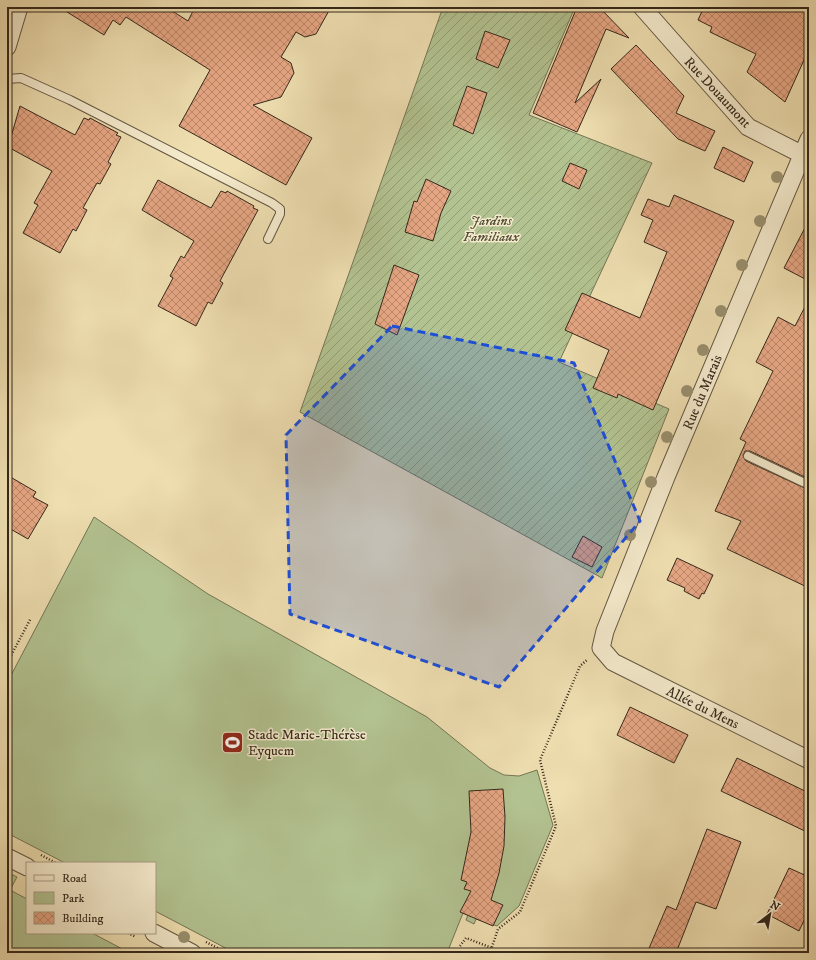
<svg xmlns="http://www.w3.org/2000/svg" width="816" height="960" font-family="'IM FELL DW Pica',serif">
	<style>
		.park { fill: #b2c290; stroke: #747556 }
		.garden { fill: url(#garden-furrows); stroke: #747556 }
		.building { fill: url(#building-cross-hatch); stroke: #35281b }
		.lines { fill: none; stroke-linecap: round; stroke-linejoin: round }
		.lane-casing { stroke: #635640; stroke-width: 10 }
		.street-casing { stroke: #635640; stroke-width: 19 }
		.path { stroke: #35281b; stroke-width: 2.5; stroke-dasharray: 1 2; stroke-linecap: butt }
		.lane { stroke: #f4eacc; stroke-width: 8 }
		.street { stroke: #f4eacc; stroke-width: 17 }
		.tree { fill: #998f6e }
		.marked { fill: #1d4ed8; fill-opacity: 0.2; stroke: #1d4ed8; stroke-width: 3; stroke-dasharray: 8 5; stroke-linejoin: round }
		.labels { text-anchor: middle; stroke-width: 3; stroke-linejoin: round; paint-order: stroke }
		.street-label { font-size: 14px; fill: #35281b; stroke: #f4eacc }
		.park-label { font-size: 14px; font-style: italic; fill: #544e38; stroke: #f4eacc }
		.poi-label { font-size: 14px; fill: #35281b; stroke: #f4eacc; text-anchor: start }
	</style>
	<defs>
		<pattern id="garden-furrows" width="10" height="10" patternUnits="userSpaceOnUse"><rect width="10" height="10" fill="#b2c290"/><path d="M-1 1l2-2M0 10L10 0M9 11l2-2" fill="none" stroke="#929e75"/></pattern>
		<pattern id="building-cross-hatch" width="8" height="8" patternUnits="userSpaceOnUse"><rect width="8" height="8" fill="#e6a683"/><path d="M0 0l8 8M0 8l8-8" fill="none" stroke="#bb876a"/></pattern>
	</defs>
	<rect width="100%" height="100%" fill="#eedeb0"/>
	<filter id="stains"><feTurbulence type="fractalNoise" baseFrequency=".005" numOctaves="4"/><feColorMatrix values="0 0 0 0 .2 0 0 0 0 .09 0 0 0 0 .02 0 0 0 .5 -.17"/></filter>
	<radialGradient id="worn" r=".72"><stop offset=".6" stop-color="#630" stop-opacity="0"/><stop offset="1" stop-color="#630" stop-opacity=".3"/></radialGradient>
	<path class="park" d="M 94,517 L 208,594 L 427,717 L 490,768 L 504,775 L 519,776 L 537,770 L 553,825 L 519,906 L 497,926 L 476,919 L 474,924 L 466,920 L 468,915 L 463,913 L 447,953 L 235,953 L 155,911 L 155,863 L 65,863 L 7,833 L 7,683 Z
		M 7,872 L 17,877 L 10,890 L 27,899 L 27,933 L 92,933 L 130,953 L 7,953 Z"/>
	<path class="garden" d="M 443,7 L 575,7 L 529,115 L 652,163 L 559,362 L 669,409 L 602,578 L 300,412 Z"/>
	<path class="building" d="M 59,7 L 166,7 L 188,21 L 195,7 L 331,7 L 316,34 L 305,37 L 296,32 L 281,57 L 291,63 L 294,73 L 281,97 L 253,105 L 312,138 L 286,185 L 179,126 L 210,70 L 126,17 L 120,25 L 113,20 L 104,35 Z
		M 577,7 L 599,7 L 629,38 L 606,29 L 575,103 L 601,79 L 577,132 L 533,113 Z
		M 704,7 L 809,7 L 809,49 L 785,102 L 747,72 L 756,54 L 710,32 L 712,27 L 698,20 Z
		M 485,31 L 510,40 L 498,68 L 476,59 Z
		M 636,45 L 684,96 L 676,113 L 715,131 L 705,151 L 678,139 L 611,69 Z
		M 467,86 L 487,93 L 473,134 L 453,125 Z
		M 20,106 L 75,135 L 84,118 L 89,120 L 90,118 L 118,133 L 116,135 L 121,137 L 108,162 L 111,164 L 100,184 L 97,183 L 83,208 L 87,210 L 76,231 L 73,229 L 60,253 L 23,233 L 38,205 L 34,203 L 52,171 L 8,147 Z
		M 723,147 L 753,162 L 744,182 L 714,168 Z
		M 570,163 L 587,170 L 579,189 L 562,181 Z
		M 426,179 L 451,191 L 441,213 L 433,241 L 405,232 L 414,201 L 417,202 Z
		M 158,180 L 211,208 L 221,191 L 226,193 L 227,191 L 254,206 L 253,208 L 258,210 L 220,281 L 223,283 L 212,304 L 208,302 L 196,326 L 158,306 L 173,278 L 170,276 L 181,256 L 184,258 L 194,241 L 142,210 Z
		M 674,195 L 734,221 L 653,410 L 618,394 L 617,398 L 593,388 L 609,350 L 565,330 L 582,293 L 640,318 L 667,252 L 644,242 L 653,220 L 641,215 L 648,199 L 669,207 Z
		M 809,220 L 809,281 L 784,268 Z
		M 394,265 L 419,275 L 397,335 L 375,324 Z
		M 809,299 L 809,479 L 750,451 L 745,451 L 743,456 L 746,461 L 809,490 L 809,588 L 727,549 L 741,521 L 715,511 L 746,442 L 740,439 L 773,371 L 756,362 L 778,317 L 795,326 Z
		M 7,475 L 36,492 L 33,497 L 48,505 L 28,539 L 7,527 Z
		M 583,536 L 602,547 L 592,567 L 572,557 Z
		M 677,558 L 713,575 L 704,594 L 702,593 L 699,599 L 684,591 L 685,588 L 667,580 Z
		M 630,707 L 688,735 L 674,763 L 617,735 Z
		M 737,758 L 809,793 L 809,833 L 721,791 Z
		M 503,789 L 505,817 L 504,846 L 499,873 L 491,900 L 503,905 L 493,926 L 460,912 L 471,891 L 464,889 L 467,882 L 461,880 L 471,832 L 469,791 Z
		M 707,829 L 741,842 L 716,909 L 696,902 L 676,953 L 647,953 L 667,906 L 676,910 Z
		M 789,868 L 809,877 L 809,910 L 799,931 L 767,914 Z"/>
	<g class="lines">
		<defs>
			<path id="lane" d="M 7,79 L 21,78 L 70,100 L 272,203 L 280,209 L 280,214 L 268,239
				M 748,456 L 809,485"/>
			<path id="street" d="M 642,7 L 748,127 L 809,158
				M 7,47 L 19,7
				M 809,139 L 666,477 L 605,631 L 601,648 L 613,662 L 809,760
				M 7,857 L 27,867
				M 154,933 L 192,953"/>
		</defs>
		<use href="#lane" class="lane-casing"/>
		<use href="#street" class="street-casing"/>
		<path class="path" d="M 7,663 L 31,618
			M 41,855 L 56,863
			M 128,933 L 136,937
			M 206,942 L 227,953
			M 460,946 L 466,938 L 492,948
			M 490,953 L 498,929 L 520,912 L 556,826 L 540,760 L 580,666 L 588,659"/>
		<use href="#lane" class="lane"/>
		<use href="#street" class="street"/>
	</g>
	<g class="tree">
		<circle cx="777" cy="177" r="6"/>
		<circle cx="760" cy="221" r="6"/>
		<circle cx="742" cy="265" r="6"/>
		<circle cx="721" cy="311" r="6"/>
		<circle cx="703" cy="350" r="6"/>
		<circle cx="687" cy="391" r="6"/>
		<circle cx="667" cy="437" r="6"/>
		<circle cx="651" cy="482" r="6"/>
		<circle cx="630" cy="535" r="6"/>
		<circle cx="184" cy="937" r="6"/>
	</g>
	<path class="marked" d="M 392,326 L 574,363 L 640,521 L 499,687 L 290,614 L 286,435 Z"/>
	<defs>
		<symbol id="stadium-square" viewBox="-11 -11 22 22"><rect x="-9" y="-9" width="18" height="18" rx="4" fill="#8f2418" stroke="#f4eacc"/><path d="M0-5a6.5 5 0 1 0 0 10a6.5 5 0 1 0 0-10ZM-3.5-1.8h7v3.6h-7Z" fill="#fff"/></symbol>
	</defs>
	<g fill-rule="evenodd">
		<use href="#stadium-square" x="220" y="730" width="25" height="25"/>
	</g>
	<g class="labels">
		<g class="street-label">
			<text transform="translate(718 92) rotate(47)" y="5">Rue Douaumont</text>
			<text transform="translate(702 392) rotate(-67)" y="5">Rue du Marais</text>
			<text transform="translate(703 707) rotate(26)" y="5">Allée du Mens</text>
		</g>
		<g class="park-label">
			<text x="491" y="225">Jardins<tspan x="491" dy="16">Familiaux</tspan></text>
		</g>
		<g class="poi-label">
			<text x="248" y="739">Stade Marie-Thérèse<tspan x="248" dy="16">Eyquem</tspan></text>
		</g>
	</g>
	<rect width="816" height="960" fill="none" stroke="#eedeb0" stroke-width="24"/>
	<rect x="8" y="8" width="800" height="944" fill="none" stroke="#35281b" stroke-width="2"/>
	<rect x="12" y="12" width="792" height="936" fill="none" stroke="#35281b"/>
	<rect x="26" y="862" width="130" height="72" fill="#f4eacc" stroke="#a89c85"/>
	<rect x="34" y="875" width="20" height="6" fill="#f4eacc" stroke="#a89c85"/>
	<text x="62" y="882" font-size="12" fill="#35281b">Road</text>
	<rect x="34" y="892" width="20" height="12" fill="#b2c290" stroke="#a89c85"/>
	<text x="62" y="902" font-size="12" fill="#35281b">Park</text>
	<rect x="34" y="912" width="20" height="12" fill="url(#building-cross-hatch)" stroke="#a89c85"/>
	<text x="62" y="922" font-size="12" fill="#35281b">Building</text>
	<g transform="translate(770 914) rotate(31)" stroke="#f4eacc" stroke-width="3" paint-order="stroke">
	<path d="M0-3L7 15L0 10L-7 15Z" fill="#35281b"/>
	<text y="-6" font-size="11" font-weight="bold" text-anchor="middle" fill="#35281b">N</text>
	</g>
	<rect width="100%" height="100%" filter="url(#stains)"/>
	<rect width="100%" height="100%" fill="url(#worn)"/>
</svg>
